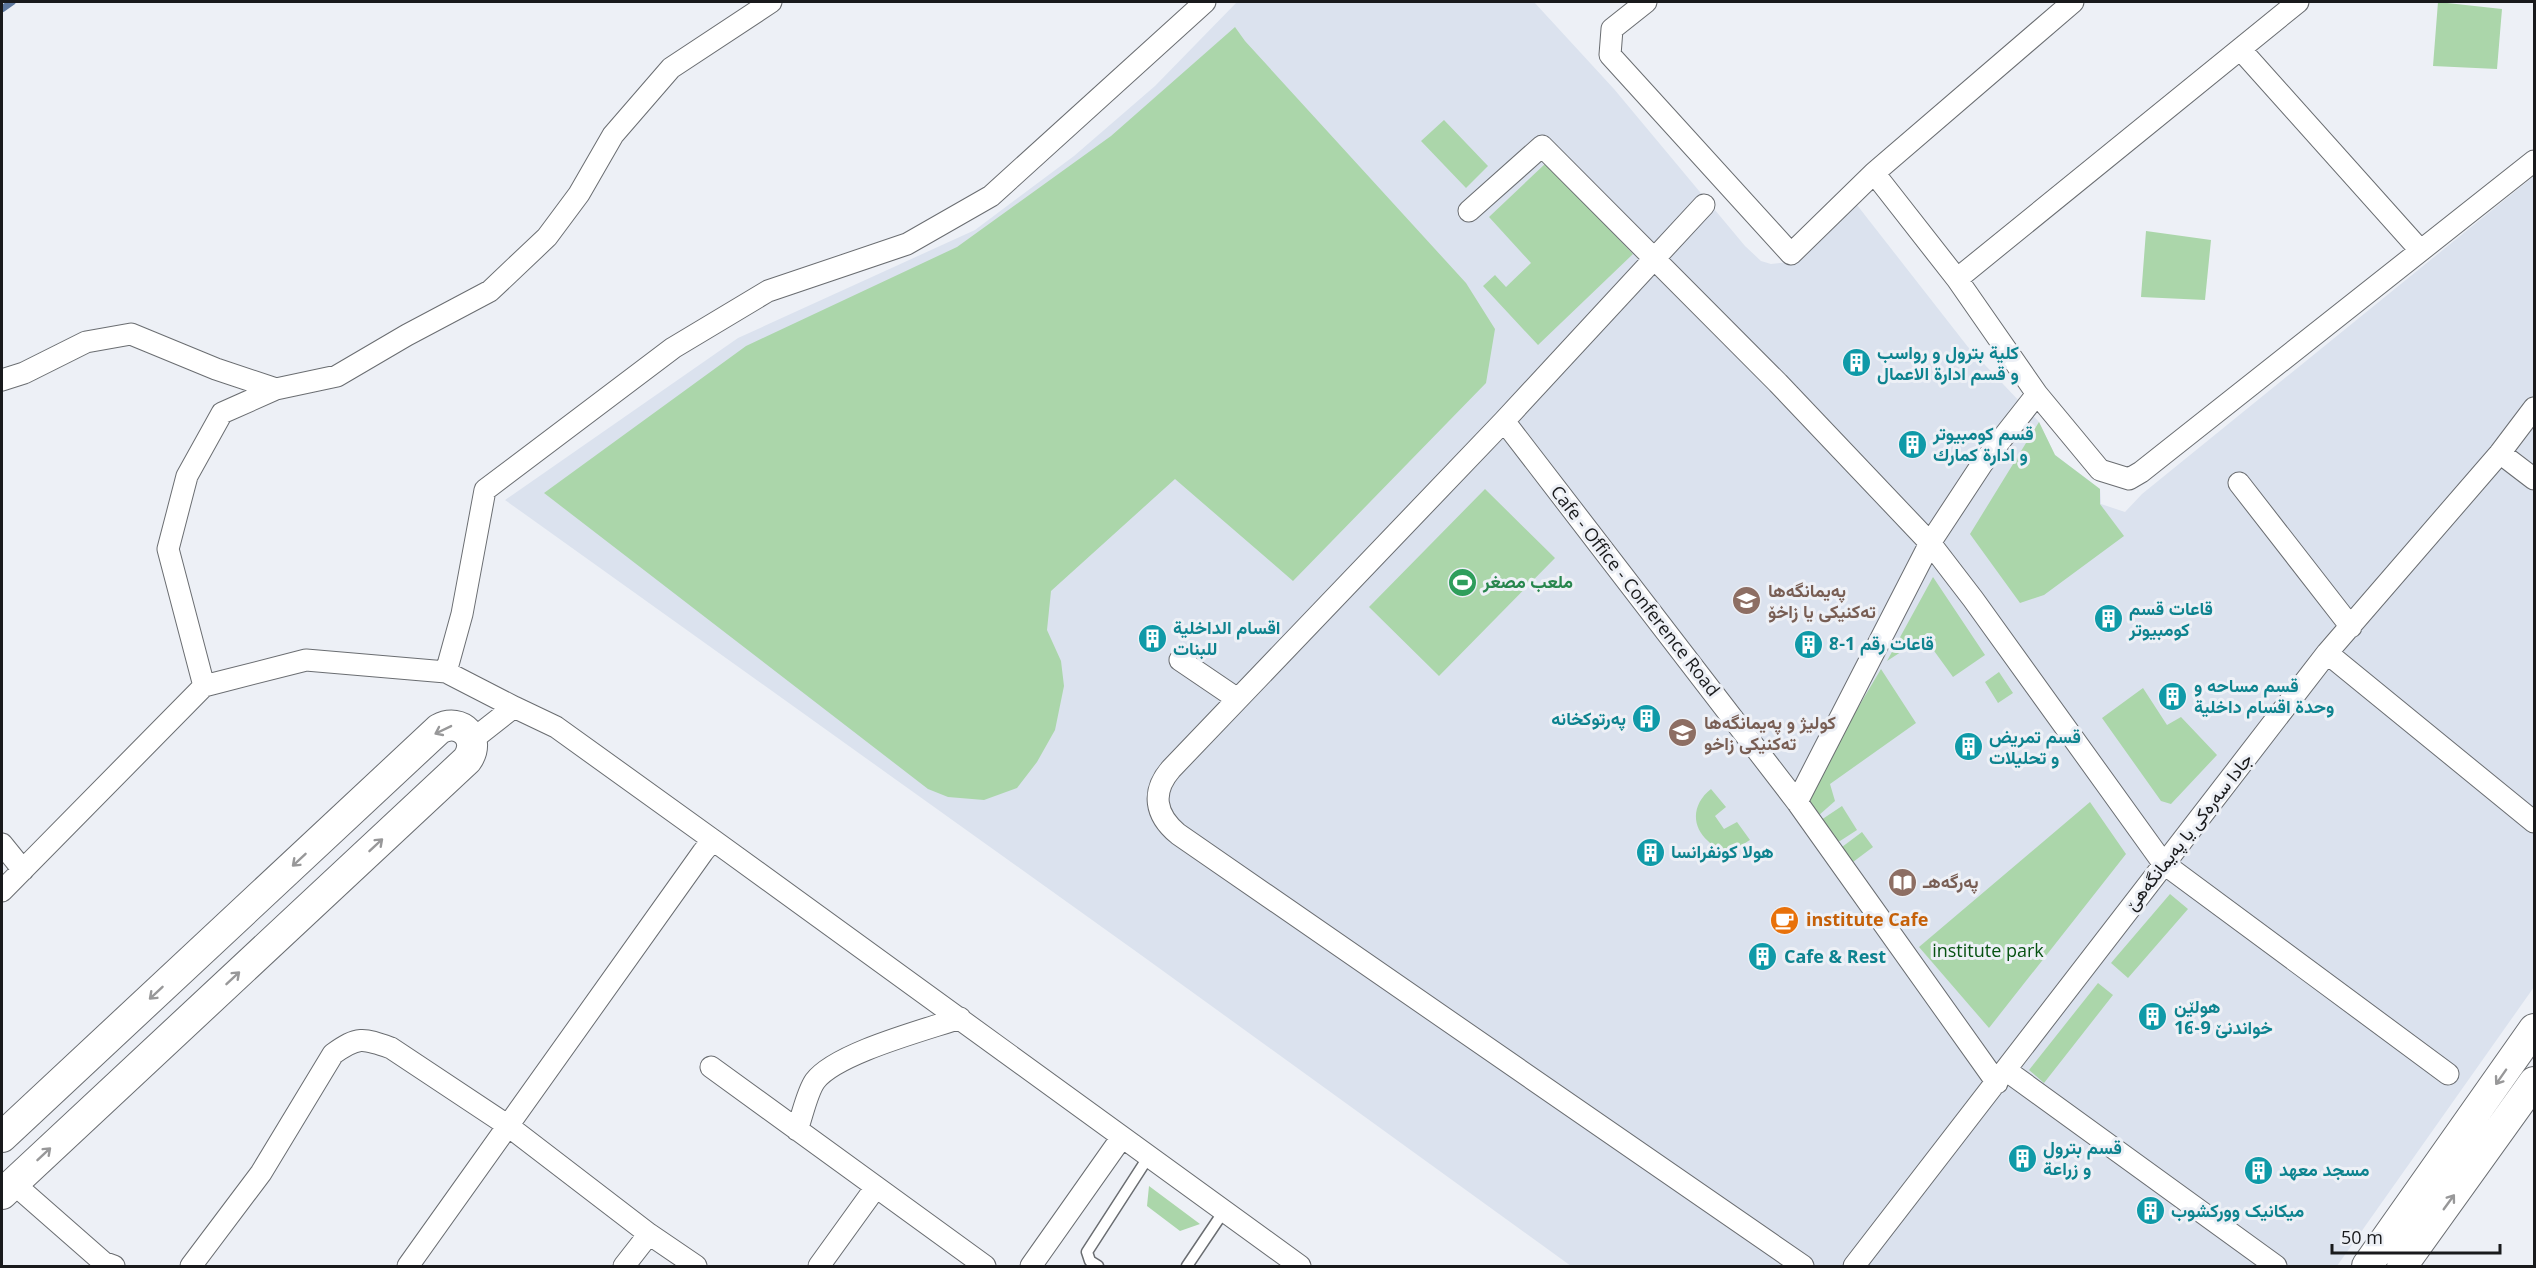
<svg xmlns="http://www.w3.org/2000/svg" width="2536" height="1268" font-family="'Open Sans',Vazirmatn,sans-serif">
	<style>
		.built { fill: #dbe2ee }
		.green { fill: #abd6aa }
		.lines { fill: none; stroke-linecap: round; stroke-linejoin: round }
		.stream { stroke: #5e789e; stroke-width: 7 }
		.lane-casing { stroke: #6a6d71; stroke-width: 13 }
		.street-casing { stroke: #6a6d71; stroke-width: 23 }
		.secondary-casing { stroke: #6a6d71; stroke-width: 32 }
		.lane { stroke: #fff; stroke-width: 10 }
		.street { stroke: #fff; stroke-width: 21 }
		.secondary { stroke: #fff; stroke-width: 30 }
		.oneway { stroke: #989899 }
		.labels { text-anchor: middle; stroke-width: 6; stroke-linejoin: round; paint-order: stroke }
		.culture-label { font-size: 18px; font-weight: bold; fill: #0d838f; stroke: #edf0f6; text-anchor: start }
		.leisure-label { font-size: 18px; font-weight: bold; fill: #27864d; stroke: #edf0f6; text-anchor: start }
		.street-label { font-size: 18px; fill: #191a1c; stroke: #edf0f6 }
		.education-label { font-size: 18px; font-weight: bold; fill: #785e54; stroke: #edf0f6; text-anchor: start }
		.food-label { font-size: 18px; font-weight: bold; fill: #c56008; stroke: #edf0f6; text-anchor: start }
		.park-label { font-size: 18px; fill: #065211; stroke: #edf0f6 }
	</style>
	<rect width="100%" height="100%" fill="#edf0f6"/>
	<path class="built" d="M 1237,2 L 1534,2 L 1614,89 L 1745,246 L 1761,261 L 1771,264 L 1787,262 L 1857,205 L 1968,347 L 2039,422 L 2055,455 L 2100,489 L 2101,504 L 2125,512 L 2142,494 L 2534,176 L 2534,987 L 2337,1266 L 1571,1266 L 1141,955 L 505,500 L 738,338 L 975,230 L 1074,156 L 1155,86 Z"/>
	<path class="green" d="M 2438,2 L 2502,9 L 2497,69 L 2433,66 Z
		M 1235,27 L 1245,41 L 1466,283 L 1495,329 L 1486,383 L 1293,581 L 1175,479 L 1051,591 L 1047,630 L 1061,661 L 1064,686 L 1055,730 L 1037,762 L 1017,788 L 984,800 L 948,797 L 928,789 L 544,493 L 746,346 L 957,247 L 1111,136 Z
		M 1444,120 L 1488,166 L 1466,188 L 1421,141 Z
		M 1546,163 L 1633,254 L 1538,345 L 1483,286 L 1495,275 L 1506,287 L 1531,263 L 1489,217 Z
		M 2146,231 L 2211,240 L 2205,300 L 2141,297 Z
		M 2039,422 L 2055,455 L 2100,489 L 2100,504 L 2124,536 L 2044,595 L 2020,603 L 1970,534 Z
		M 1485,489 L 1555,558 L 1439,676 L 1369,607 Z
		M 1933,577 L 1985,655 L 1953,677 L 1924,637 L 1887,661 Z
		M 1881,669 L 1916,723 L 1830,784 L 1835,801 L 1818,816 L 1804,798 Z
		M 1999,672 L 2013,693 L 1998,703 L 1985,682 Z
		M 2143,688 L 2167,725 L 2181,717 L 2217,755 L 2171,804 L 2161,801 L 2102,718 Z
		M 1711,789 L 1726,807 L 1715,816 L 1724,829 L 1737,822 L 1750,840 C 1743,844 1737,850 1729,850 C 1720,851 1714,847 1708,841 C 1690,825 1693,803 1711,789 Z
		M 2090,802 L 2126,854 L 1989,1028 L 1919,947 Z
		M 1842,806 L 1857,830 L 1840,841 L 1833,840 L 1821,820 Z
		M 1862,832 L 1873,847 L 1853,862 L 1842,847 Z
		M 2170,894 L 2188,909 L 2128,978 L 2111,963 Z
		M 2098,983 L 2113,995 L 2044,1083 L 2029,1070 Z
		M 1149,1186 L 1200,1224 L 1180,1231 L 1147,1206 Z"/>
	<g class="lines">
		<path class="stream" d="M 2,9 L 12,2"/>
		<defs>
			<path id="lane" d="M 1098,1266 L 1090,1261 L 1087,1252 L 1149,1156
				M 1187,1266 L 1224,1211"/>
			<path id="street" d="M 1646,2 L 1612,29 L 1610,55 L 1791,254 L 1874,173
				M 2073,2 L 1874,173 L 1957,279 L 2037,394 L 2100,470 L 2129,479 L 2141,472 L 2534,161
				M 2241,50 L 2420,250
				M 1704,205 L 1504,421 L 1171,769 C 1151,792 1155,815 1178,834 L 1803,1266
				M 1469,211 L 1542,146 L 1778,383 L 1930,543 L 1973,599 L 2163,863 L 2448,1074
				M 1957,279 L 2298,2
				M 2,380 L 24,373 L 86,342 L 131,334 L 216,369 L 276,389
				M 1504,421 L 1797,802 L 1997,1083
				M 2500,453 L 2534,479
				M 2239,483 L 2351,627
				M 2327,653 L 2534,822
				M 1180,660 L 1236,698
				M 446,672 L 462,614 L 485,490 L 673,348 L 768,291 L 907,244 L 991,196 L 1205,2
				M 204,686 L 168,549 L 187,476 L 222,413 L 276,389 L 337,376 L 407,335 L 490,291 L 547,237 L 579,194 L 613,135 L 671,68 L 771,2
				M 472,740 L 514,707 L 556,727 L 713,840
				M 1797,802 L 1930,543 L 1982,464 L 2037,394
				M 2,844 L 23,870
				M 2,891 L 204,686 L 306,660 L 446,672 L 514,707
				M 711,1067 L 985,1266
				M 2007,1071 L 2276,1266
				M 797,1130 C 802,1117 807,1092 815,1081 C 836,1053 925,1030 960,1018
				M 13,1183 L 103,1262 L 114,1266
				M 191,1266 L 261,1173 L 333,1054 C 358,1036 363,1038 391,1048 L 507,1125 L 649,1234 L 696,1266
				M 408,1266 L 703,852 L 713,840 L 1300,1266
				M 624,1266 L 649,1234
				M 819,1266 L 876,1187
				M 1031,1266 L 1122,1137
				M 1854,1266 L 2327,653 L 2500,453 L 2534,408"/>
			<path id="secondary" d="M 2,1137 L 439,729 C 461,717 482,739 467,760 L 2,1194
				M 2367,1266 L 2534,1029
				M 2402,1266 L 2534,1082"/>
		</defs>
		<use href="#lane" class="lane-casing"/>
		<use href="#street" class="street-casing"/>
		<use href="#secondary" class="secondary-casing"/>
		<use href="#lane" class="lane"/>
		<use href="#street" class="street"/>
		<use href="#secondary" class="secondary"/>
	</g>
	<defs><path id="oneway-shaft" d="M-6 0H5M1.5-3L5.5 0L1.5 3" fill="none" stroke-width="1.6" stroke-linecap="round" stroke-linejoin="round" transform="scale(1.5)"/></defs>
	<g class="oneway">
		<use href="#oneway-shaft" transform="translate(443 730) rotate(154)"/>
		<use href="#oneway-shaft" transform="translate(376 845) rotate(-43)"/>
		<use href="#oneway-shaft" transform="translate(299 860) rotate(137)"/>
		<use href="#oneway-shaft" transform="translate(233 978) rotate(-43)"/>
		<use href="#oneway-shaft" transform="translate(156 993) rotate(137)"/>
		<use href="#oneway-shaft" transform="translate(2501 1077) rotate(125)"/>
		<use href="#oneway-shaft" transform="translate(44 1154) rotate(-43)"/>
		<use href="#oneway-shaft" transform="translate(2449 1202) rotate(-54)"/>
	</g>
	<defs>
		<symbol id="building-disc" viewBox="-11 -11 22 22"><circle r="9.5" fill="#0f9aa8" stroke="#edf0f6"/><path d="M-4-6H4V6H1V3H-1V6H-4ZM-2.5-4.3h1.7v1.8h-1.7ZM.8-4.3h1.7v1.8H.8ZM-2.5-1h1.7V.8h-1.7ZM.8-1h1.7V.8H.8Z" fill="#fff"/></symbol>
		<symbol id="stadium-disc" viewBox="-11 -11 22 22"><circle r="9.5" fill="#2e9e5b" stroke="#edf0f6"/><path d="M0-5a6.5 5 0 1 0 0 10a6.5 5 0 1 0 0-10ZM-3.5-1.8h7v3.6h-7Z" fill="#fff"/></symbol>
		<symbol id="university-disc" viewBox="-11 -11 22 22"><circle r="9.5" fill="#8d6e63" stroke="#edf0f6"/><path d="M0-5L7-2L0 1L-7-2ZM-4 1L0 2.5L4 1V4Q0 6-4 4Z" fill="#fff"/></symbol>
		<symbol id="library-disc" viewBox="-11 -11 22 22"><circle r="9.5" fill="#8d6e63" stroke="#edf0f6"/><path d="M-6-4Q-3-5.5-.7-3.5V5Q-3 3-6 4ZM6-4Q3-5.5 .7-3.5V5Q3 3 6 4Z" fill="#fff"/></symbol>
		<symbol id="cafe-disc" viewBox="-11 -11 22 22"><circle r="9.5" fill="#e8710a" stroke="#edf0f6"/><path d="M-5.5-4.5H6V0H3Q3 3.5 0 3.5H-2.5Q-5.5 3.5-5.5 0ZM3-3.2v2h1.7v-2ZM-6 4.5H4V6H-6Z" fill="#fff"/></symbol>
	</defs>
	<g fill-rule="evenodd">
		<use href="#building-disc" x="1840" y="346" width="33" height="33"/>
		<use href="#building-disc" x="1896" y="428" width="33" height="33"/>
		<use href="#stadium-disc" x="1446" y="566" width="33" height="33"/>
		<use href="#university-disc" x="1730" y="584" width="33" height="33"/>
		<use href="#building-disc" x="2092" y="602" width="33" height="33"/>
		<use href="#building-disc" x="1136" y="622" width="33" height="33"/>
		<use href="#building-disc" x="1792" y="628" width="33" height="33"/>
		<use href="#building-disc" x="2156" y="680" width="33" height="33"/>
		<use href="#building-disc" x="1630" y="702" width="33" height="33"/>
		<use href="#university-disc" x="1666" y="716" width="33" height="33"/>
		<use href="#building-disc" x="1952" y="730" width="33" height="33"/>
		<use href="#building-disc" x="1634" y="836" width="33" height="33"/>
		<use href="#library-disc" x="1886" y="866" width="33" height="33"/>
		<use href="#cafe-disc" x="1768" y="904" width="33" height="33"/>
		<use href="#building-disc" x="1746" y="940" width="33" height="33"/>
		<use href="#building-disc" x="2136" y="1000" width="33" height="33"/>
		<use href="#building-disc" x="2006" y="1142" width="33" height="33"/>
		<use href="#building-disc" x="2242" y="1154" width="33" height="33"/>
		<use href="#building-disc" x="2134" y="1194" width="33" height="33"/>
	</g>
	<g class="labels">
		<g class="culture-label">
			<text x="1877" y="359">كلية بترول و رواسب<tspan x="1877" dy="21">و قسم ادارة الاعمال</tspan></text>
			<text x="1933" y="440">قسم کومبیوتر<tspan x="1933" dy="21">و ادارة كمارك</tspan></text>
			<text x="2129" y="615">قاعات قسم<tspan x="2129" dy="21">کومبیوتر</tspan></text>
			<text x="1173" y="634">اقسام الداخلیة<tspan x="1173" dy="21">للبنات</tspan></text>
			<text x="1829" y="650">قاعات رقم 1-8</text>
			<text x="2194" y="692">قسم مساحه‌ و<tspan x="2194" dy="21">وحدة اقسام داخلية</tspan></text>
			<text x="1626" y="725" text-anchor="end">په‌رتوكخانه‌</text>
			<text x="1989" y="743">قسم تمریض<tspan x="1989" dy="21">و تحلیلات</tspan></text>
			<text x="1671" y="858">هولا كونفرانسا</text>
			<text x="1784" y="963">Cafe &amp; Rest</text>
			<text x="2174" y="1013">هولێن<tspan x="2174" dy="21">خواندنێ 9-16</tspan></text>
			<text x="2043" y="1154">قسم بترول<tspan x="2043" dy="21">و زراعة</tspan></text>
			<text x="2279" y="1176">مسجد معهد</text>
			<text x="2171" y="1217">میکانیک وورکشوب</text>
		</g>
		<g class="leisure-label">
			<text x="1483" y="588">ملعب مصغر</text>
		</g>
		<g class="street-label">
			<text transform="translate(1635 591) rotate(52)" y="6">Cafe - Office - Conference Road</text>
			<text transform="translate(2189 832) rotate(-52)" y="6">جادا سه‌ره‌كى يا په‌يمانگه‌هێ</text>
		</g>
		<g class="education-label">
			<text x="1768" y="597">پەیمانگەها<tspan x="1768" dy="21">تەکنیکی یا زاخۆ</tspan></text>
			<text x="1704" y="729">كوليژ و په‌يمانگه‌ها<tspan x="1704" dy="21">ته‌كنيكى زاخو</tspan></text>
			<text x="1923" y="888">په‌رگه‌هـ</text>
		</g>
		<g class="food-label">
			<text x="1806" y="926">institute Cafe</text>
		</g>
		<g class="park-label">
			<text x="1988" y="957">institute park</text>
		</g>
	</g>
	<rect width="2536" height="1268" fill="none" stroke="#191a1c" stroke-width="6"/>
	<path d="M2332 1244v9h168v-9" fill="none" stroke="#191a1c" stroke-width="3"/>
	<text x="2341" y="1244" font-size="18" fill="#191a1c" stroke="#edf0f6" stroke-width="4.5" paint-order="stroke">50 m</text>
</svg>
